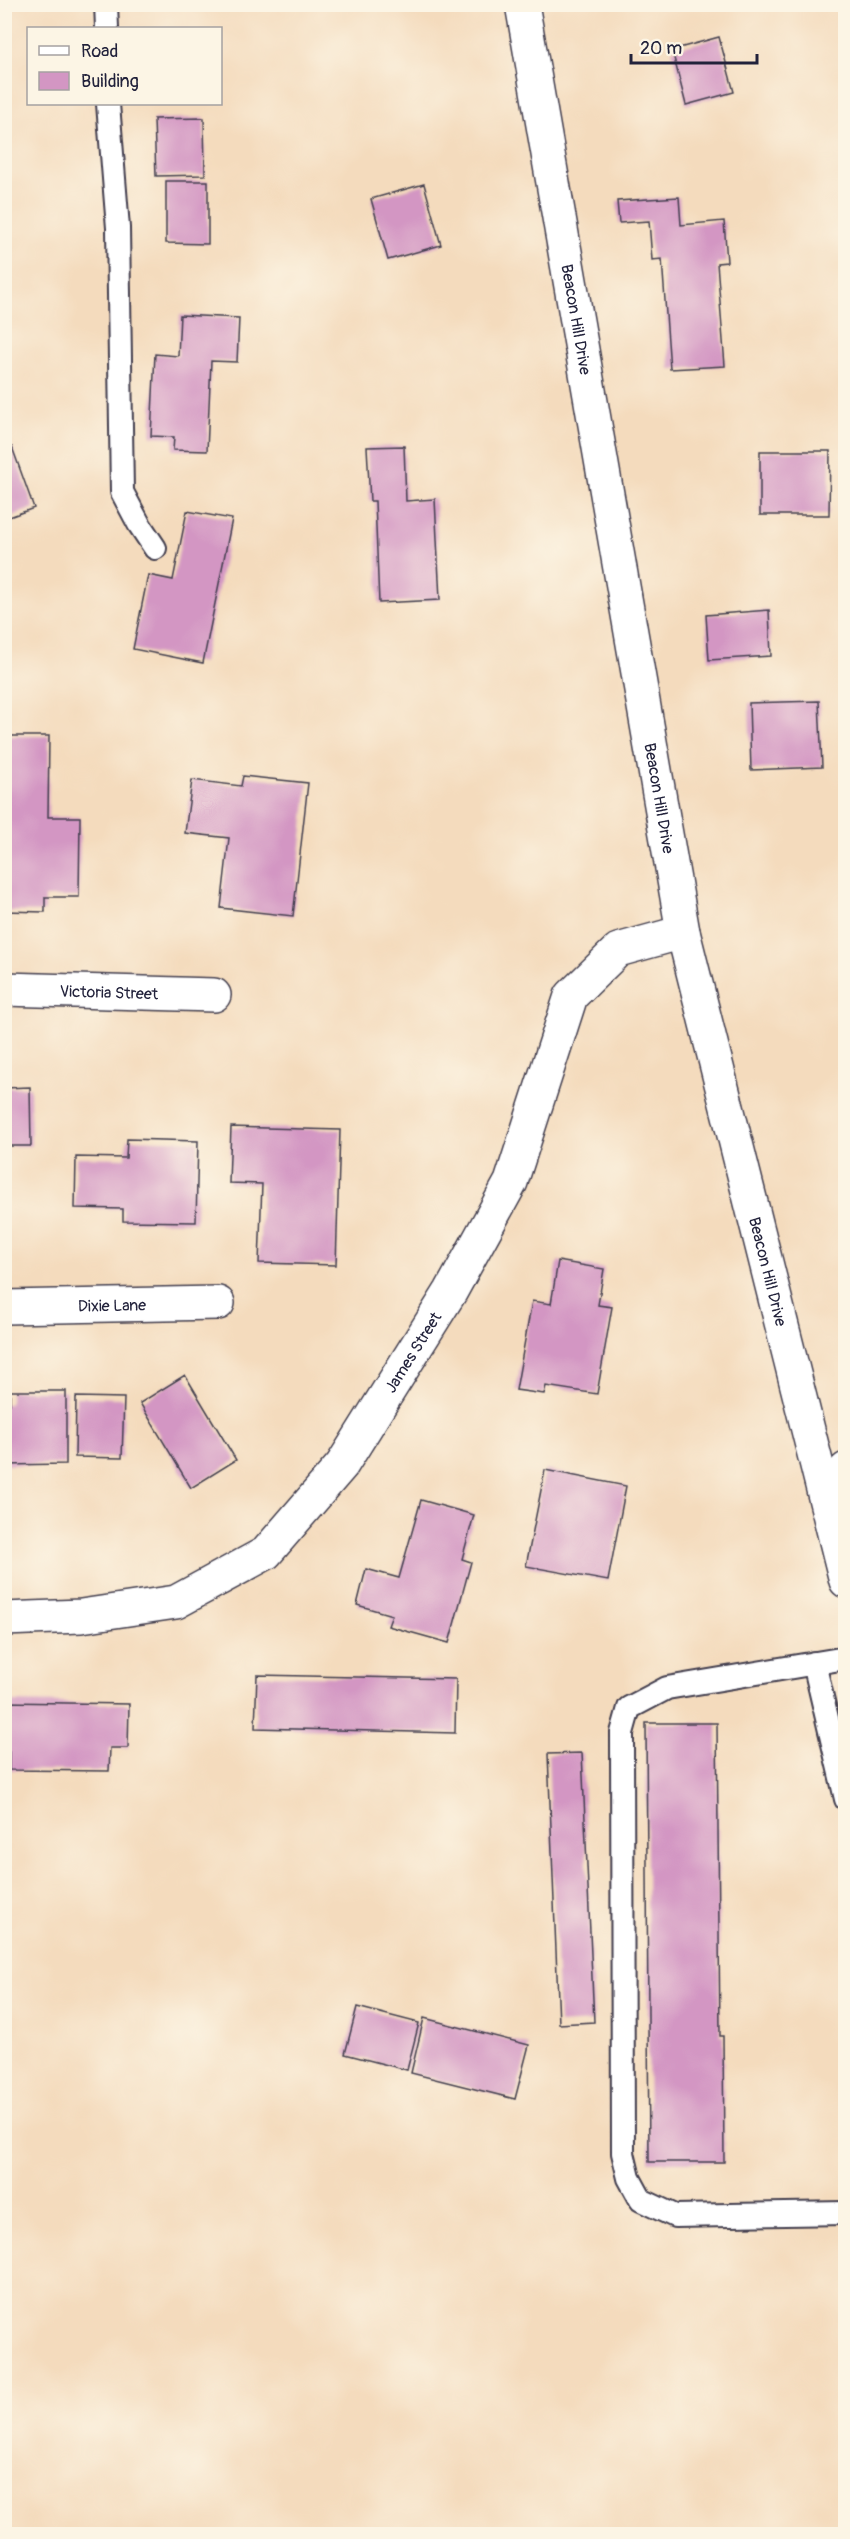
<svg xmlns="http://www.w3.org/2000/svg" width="850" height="2539" font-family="Pangolin,sans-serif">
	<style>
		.building { fill: #d396c3 }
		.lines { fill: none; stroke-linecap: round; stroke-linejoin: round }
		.lane-casing { stroke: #423e4e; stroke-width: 26 }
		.street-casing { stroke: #423e4e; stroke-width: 36 }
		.lane { stroke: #fff; stroke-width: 22 }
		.street { stroke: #fff; stroke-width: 33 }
		.labels { text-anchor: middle; stroke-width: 5; stroke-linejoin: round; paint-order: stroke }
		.street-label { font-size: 16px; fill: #22223b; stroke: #fcf5e5 }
	</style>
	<rect width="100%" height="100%" fill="#fcf5e5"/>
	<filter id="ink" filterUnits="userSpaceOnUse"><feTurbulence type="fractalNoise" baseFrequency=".0167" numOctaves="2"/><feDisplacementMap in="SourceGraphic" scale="12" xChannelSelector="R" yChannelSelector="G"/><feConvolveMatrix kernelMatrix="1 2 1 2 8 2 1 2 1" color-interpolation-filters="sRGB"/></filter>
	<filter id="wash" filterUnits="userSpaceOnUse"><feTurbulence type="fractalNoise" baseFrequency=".008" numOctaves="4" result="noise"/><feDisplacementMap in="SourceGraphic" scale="24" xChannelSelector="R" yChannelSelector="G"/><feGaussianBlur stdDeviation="1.35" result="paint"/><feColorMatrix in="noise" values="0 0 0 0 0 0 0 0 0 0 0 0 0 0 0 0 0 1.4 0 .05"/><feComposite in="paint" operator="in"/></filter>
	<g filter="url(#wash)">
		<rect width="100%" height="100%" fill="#f4dbbd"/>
		<g id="blocks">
			<path class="building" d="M 719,37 L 734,92 L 686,105 L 672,50 Z
				M 204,118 L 205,175 L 156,176 L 154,119 Z
				M 166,181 L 208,181 L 208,244 L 166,243 Z
				M 424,184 L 441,245 L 388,260 L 371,199 Z
				M 679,197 L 681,225 L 724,221 L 727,262 L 717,263 L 725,366 L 670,369 L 662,259 L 652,260 L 649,221 L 619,223 L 617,201 Z
				M 180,315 L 239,318 L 237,362 L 211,361 L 207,451 L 173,450 L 174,437 L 151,436 L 155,354 L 178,356 Z
				M 404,446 L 406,501 L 435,499 L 440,600 L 379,603 L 375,501 L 370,501 L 367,447 Z
				M 12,447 L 34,508 L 4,519 L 4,450 Z
				M 760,451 L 830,451 L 829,515 L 760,515 Z
				M 187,511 L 232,519 L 203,663 L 133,649 L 148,575 L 173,580 Z
				M 769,610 L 771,656 L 709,660 L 706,615 Z
				M 819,701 L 822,767 L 751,770 L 749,703 Z
				M 4,736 L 49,736 L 48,817 L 80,817 L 79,897 L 45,897 L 45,912 L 4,911 Z
				M 243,776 L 308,783 L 293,916 L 221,908 L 229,838 L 185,833 L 192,780 L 241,786 Z
				M 30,1087 L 31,1146 L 4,1146 L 4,1088 Z
				M 231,1127 L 340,1130 L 336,1265 L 259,1263 L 262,1184 L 229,1183 Z
				M 127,1139 L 198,1141 L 196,1222 L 123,1221 L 123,1209 L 75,1208 L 76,1157 L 126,1158 Z
				M 558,1261 L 604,1269 L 598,1305 L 612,1307 L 597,1394 L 546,1386 L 544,1394 L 516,1390 L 532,1301 L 551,1304 Z
				M 185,1375 L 236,1460 L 191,1488 L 140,1403 Z
				M 10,1391 L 66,1391 L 66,1464 L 4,1465 L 4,1404 L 10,1404 Z
				M 76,1397 L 124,1398 L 122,1458 L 75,1457 Z
				M 545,1470 L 626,1486 L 608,1581 L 526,1566 Z
				M 421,1500 L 474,1515 L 462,1559 L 471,1562 L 449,1643 L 388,1626 L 392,1615 L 357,1605 L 366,1569 L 399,1578 Z
				M 257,1675 L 456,1679 L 455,1733 L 255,1728 Z
				M 4,1702 L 129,1704 L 128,1748 L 110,1748 L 109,1771 L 9,1770 L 9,1752 L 4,1752 Z
				M 646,1723 L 717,1723 L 720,2036 L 723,2036 L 724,2162 L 649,2162 Z
				M 582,1753 L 594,2022 L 559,2024 L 548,1754 Z
				M 357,2007 L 419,2023 L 407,2070 L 345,2054 Z
				M 424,2018 L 529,2045 L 515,2099 L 411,2073 Z"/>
		</g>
	</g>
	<g filter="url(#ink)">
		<use href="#blocks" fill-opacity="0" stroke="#423e4e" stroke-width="1.5"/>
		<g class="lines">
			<defs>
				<path id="lane" d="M 106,4 L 107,28
					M 108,104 L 118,228 L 122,492 L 139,524 L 155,548
					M 846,1658 L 667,1688 L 629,1708 L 622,1733 L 623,2153 L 629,2178 L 641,2200 L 675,2216 L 846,2213
					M 814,1663 L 846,1799"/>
				<g id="street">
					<path id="s1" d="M 522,4 L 683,932 L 846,1581"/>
					<path id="s2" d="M 4,989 L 214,995"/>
					<path id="s3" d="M 4,1307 L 218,1303"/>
					<path d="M 837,1525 L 846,1469"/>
					<path id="s4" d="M 4,1619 L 81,1616 L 176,1602 L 266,1553 L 342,1465 L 451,1291 L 511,1182 L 571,996 L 618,950 L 683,932"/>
				</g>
			</defs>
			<use href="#lane" class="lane-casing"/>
			<use href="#street" class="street-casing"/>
			<use href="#lane" class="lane"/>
			<use href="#street" class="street"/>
		</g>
	</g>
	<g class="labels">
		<g class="street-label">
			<text dy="6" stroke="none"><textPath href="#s1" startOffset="320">Beacon Hill Drive</textPath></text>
			<text dy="6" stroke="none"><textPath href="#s1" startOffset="806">Beacon Hill Drive</textPath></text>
			<text dy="6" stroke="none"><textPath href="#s2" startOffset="105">Victoria Street</textPath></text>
			<text dy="6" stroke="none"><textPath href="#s1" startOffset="1292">Beacon Hill Drive</textPath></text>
			<text dy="6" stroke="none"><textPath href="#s3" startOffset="108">Dixie Lane</textPath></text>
			<text dy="6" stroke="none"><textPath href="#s4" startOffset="525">James Street</textPath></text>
		</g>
	</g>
	<rect width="850" height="2539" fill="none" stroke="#fcf5e5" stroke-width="24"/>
	<rect x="27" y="27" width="195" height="78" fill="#fcf5e5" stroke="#a5a1a1" stroke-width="1.5"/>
	<rect x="39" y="46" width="30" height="9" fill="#ffffff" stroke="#a5a1a1" stroke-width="1.5"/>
	<text x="81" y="57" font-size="18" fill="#22223b">Road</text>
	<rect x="39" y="72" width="30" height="18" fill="#d396c3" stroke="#a5a1a1" stroke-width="1.5"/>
	<text x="81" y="87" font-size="18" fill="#22223b">Building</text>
	<path d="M631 54v9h126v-9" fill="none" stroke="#22223b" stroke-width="3"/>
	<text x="640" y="54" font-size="18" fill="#22223b" stroke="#fcf5e5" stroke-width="4.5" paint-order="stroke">20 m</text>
</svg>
